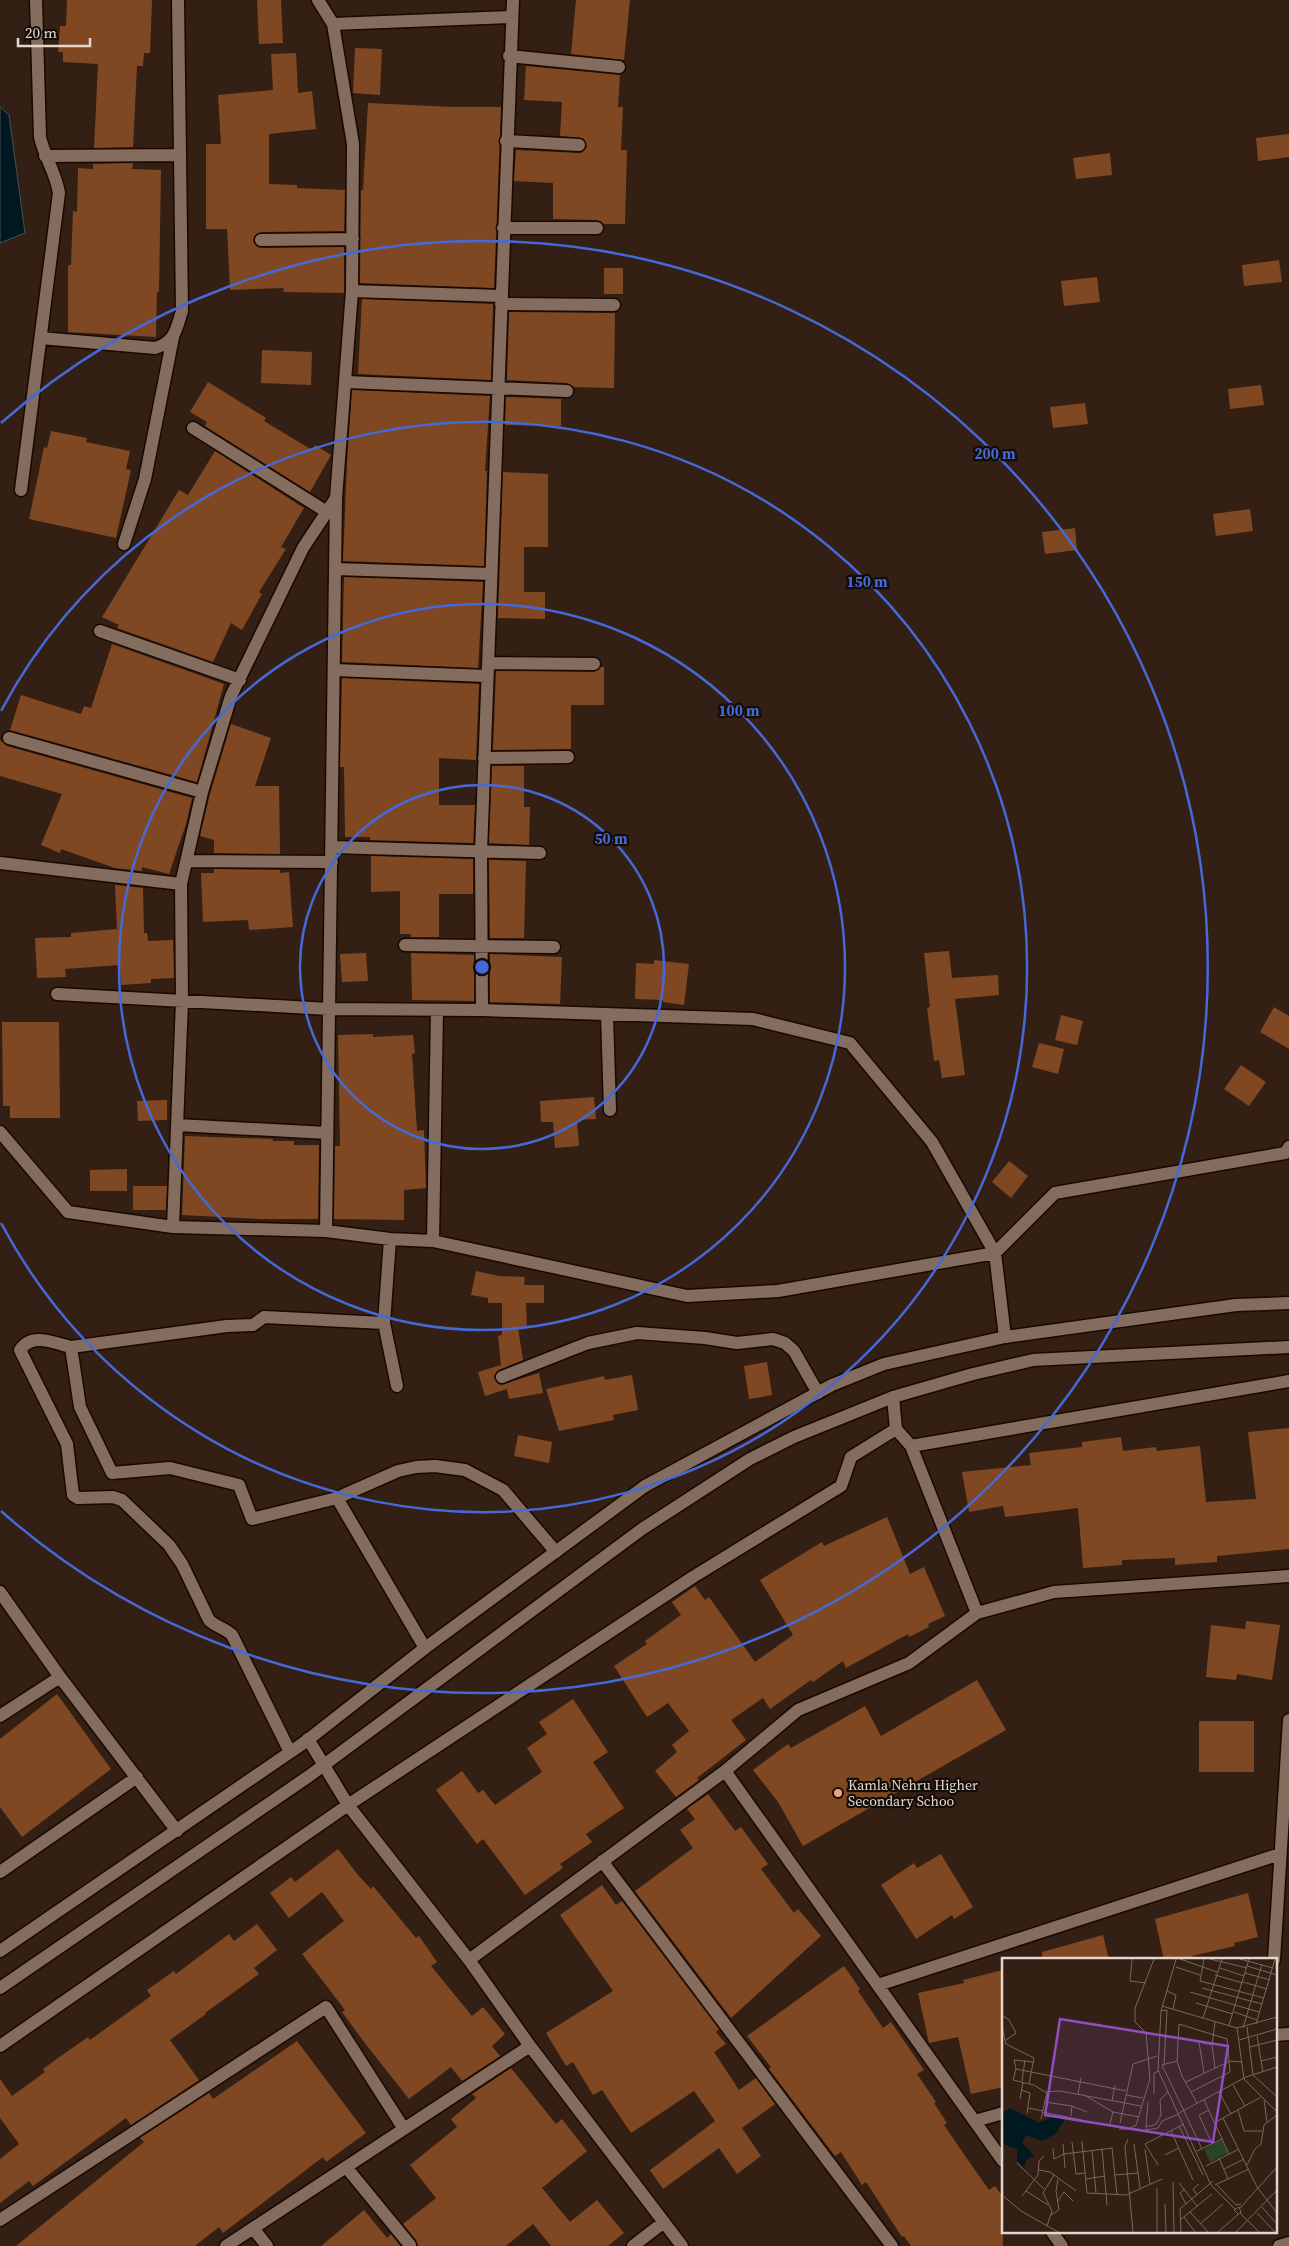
<svg xmlns="http://www.w3.org/2000/svg" width="1289" height="2246" font-family="'Source Serif 4',serif">
	<style>
		.water { fill: #001920; stroke: #445254 }
		.building { fill: #804822 }
		.lines { fill: none; stroke-linecap: round; stroke-linejoin: round }
		.minor-casing { stroke: #1a0901; stroke-width: 15 }
		.secondary-casing { stroke: #1a0901; stroke-width: 15 }
		.minor { stroke: #846d5f; stroke-width: 12 }
		.secondary { stroke: #846d5f; stroke-width: 12 }
		.ring { fill: none; stroke: #4569d6; stroke-width: 2.5 }
		.poi-dot { fill: #f39f83; stroke: #140c07; stroke-width: 2 }
		.labels { text-anchor: middle; stroke-width: 4.5; stroke-linejoin: round; paint-order: stroke }
		.poi-label { font-size: 14px; fill: #e3d6ce; stroke: #140c07; text-anchor: start }
		.inset-road { fill: none; stroke: #79685e; stroke-width: 1 }
		.view { fill: #904ec2; fill-opacity: 0.15; stroke: #904ec2; stroke-width: 2.5 }
		.inset-edge { fill: none; stroke: #e3d6ce; stroke-width: 2.5 }
		.centre { fill: #4569d6; stroke: #140c07; stroke-width: 2.5 }
		.ring-label { font-size: 15px; text-anchor: middle; font-weight: bold; fill: #4569d6; stroke: #140c07; stroke-width: 4.5; stroke-linejoin: round; paint-order: stroke }
	</style>
	<rect width="100%" height="100%" fill="#331f13"/>
	<path class="water" d="M 0,107 L 9,115 L 25,233 L 0,243 Z"/>
	<path class="building" d="M 67,0 L 152,0 L 150,53 L 144,53 L 143,66 L 137,66 L 133,147 L 94,148 L 98,64 L 63,62 L 63,52 L 58,52 L 60,26 L 66,26 Z
		M 257,0 L 281,0 L 283,43 L 259,44 Z
		M 576,0 L 630,0 L 624,60 L 571,54 Z
		M 355,48 L 382,49 L 380,95 L 353,93 Z
		M 296,53 L 298,93 L 312,91 L 316,129 L 269,134 L 269,184 L 297,185 L 297,188 L 345,190 L 344,231 L 261,232 L 254,236 L 253,241 L 257,247 L 261,248 L 344,247 L 344,293 L 284,292 L 283,288 L 230,290 L 227,229 L 206,229 L 206,144 L 221,144 L 218,95 L 273,90 L 271,54 Z
		M 526,66 L 620,75 L 618,107 L 623,107 L 621,150 L 627,150 L 625,224 L 604,224 L 597,220 L 553,219 L 553,183 L 514,181 L 516,150 L 579,153 L 583,152 L 587,146 L 583,138 L 560,136 L 562,102 L 524,100 Z
		M 368,103 L 452,107 L 501,107 L 494,288 L 360,283 L 361,190 L 363,190 Z
		M 1289,134 L 1289,157 L 1258,161 L 1256,138 Z
		M 1110,153 L 1112,175 L 1076,179 L 1073,158 Z
		M 133,163 L 132,169 L 161,170 L 159,292 L 157,292 L 156,337 L 68,332 L 68,265 L 71,265 L 73,211 L 77,212 L 78,168 L 93,169 L 93,164 Z
		M 1279,260 L 1282,282 L 1244,286 L 1242,265 Z
		M 604,268 L 623,268 L 623,294 L 604,294 Z
		M 1097,277 L 1100,302 L 1064,306 L 1061,281 Z
		M 362,299 L 493,304 L 491,380 L 358,374 Z
		M 509,312 L 615,313 L 614,388 L 574,387 L 567,383 L 507,380 Z
		M 262,350 L 312,352 L 311,385 L 261,383 Z
		M 208,382 L 266,418 L 264,421 L 312,450 L 315,445 L 331,455 L 310,492 L 205,426 L 207,422 L 190,412 Z
		M 1261,385 L 1264,405 L 1230,409 L 1228,389 Z
		M 352,390 L 490,396 L 485,471 L 487,471 L 484,566 L 343,561 L 347,463 Z
		M 506,397 L 561,399 L 561,426 L 505,425 Z
		M 1085,403 L 1088,424 L 1053,428 L 1050,407 Z
		M 51,431 L 87,438 L 86,442 L 130,451 L 126,469 L 131,470 L 116,538 L 29,519 L 44,447 L 47,448 Z
		M 215,451 L 304,508 L 281,547 L 286,549 L 259,592 L 262,594 L 242,630 L 231,623 L 213,662 L 117,628 L 119,625 L 102,617 L 179,490 L 188,495 Z
		M 503,472 L 548,474 L 548,547 L 524,547 L 524,592 L 545,592 L 545,619 L 498,618 Z
		M 1250,509 L 1253,531 L 1216,536 L 1213,514 Z
		M 1075,528 L 1077,550 L 1045,554 L 1042,532 Z
		M 344,577 L 483,582 L 478,668 L 342,662 Z
		M 112,644 L 224,684 L 197,782 L 10,730 L 21,695 L 81,714 L 84,706 L 91,708 Z
		M 601,667 L 604,667 L 604,705 L 571,705 L 571,749 L 493,750 L 496,671 L 594,672 Z
		M 342,678 L 479,684 L 476,760 L 439,758 L 439,805 L 475,805 L 473,843 L 370,840 L 370,837 L 345,837 L 344,767 L 340,767 Z
		M 231,724 L 271,738 L 255,786 L 279,786 L 280,854 L 214,853 L 214,840 L 200,836 L 210,794 Z
		M 0,740 L 7,746 L 192,798 L 186,824 L 169,874 L 142,867 L 142,871 L 115,868 L 61,849 L 60,853 L 41,845 L 62,794 L 0,776 Z
		M 492,766 L 524,766 L 524,807 L 530,807 L 529,845 L 489,843 Z
		M 371,856 L 473,859 L 473,894 L 439,894 L 439,937 L 411,937 L 411,934 L 400,934 L 400,891 L 371,892 Z
		M 489,860 L 526,861 L 524,938 L 490,938 Z
		M 214,869 L 280,870 L 280,873 L 289,872 L 293,927 L 249,930 L 248,920 L 203,922 L 201,873 L 214,873 Z
		M 115,885 L 143,888 L 144,933 L 147,933 L 148,941 L 173,940 L 174,978 L 151,979 L 151,983 L 121,985 L 120,965 L 65,969 L 66,977 L 37,978 L 35,938 L 71,937 L 71,933 L 117,929 Z
		M 949,951 L 952,978 L 998,975 L 999,995 L 955,999 L 965,1075 L 942,1078 L 939,1060 L 934,1061 L 927,1008 L 930,1007 L 924,953 Z
		M 366,953 L 368,981 L 342,982 L 340,954 Z
		M 411,953 L 474,955 L 474,1001 L 412,1000 Z
		M 490,954 L 562,957 L 560,1004 L 490,1002 Z
		M 654,960 L 689,964 L 684,1005 L 663,1002 L 663,1000 L 635,999 L 636,963 L 654,964 Z
		M 1274,1007 L 1289,1016 L 1289,1049 L 1260,1032 Z
		M 1061,1015 L 1083,1021 L 1077,1045 L 1055,1040 Z
		M 2,1022 L 59,1022 L 60,1118 L 10,1118 L 10,1106 L 3,1106 Z
		M 373,1034 L 373,1037 L 413,1035 L 415,1053 L 412,1054 L 417,1131 L 424,1130 L 426,1188 L 404,1190 L 404,1220 L 334,1219 L 335,1146 L 340,1146 L 338,1035 Z
		M 1039,1043 L 1064,1049 L 1058,1074 L 1032,1067 Z
		M 1241,1065 L 1266,1082 L 1249,1106 L 1224,1089 Z
		M 594,1097 L 596,1119 L 577,1120 L 579,1146 L 555,1148 L 553,1122 L 541,1122 L 540,1101 Z
		M 167,1100 L 167,1120 L 138,1121 L 137,1101 Z
		M 185,1136 L 273,1139 L 273,1141 L 294,1141 L 294,1145 L 319,1145 L 318,1219 L 259,1219 L 182,1215 Z
		M 1009,1161 L 1028,1176 L 1011,1198 L 992,1182 Z
		M 127,1169 L 127,1191 L 90,1191 L 90,1170 Z
		M 133,1186 L 167,1186 L 166,1210 L 133,1210 Z
		M 476,1271 L 499,1276 L 525,1277 L 524,1285 L 544,1285 L 544,1303 L 526,1303 L 527,1328 L 518,1328 L 523,1360 L 499,1370 L 494,1376 L 497,1383 L 501,1385 L 539,1373 L 543,1393 L 509,1399 L 507,1389 L 485,1396 L 478,1372 L 501,1365 L 498,1336 L 502,1335 L 502,1303 L 488,1303 L 488,1298 L 471,1295 Z
		M 767,1362 L 772,1395 L 749,1399 L 744,1366 Z
		M 632,1375 L 638,1410 L 613,1415 L 614,1420 L 559,1431 L 546,1389 L 604,1376 L 605,1380 Z
		M 1289,1428 L 1289,1549 L 1217,1556 L 1217,1562 L 1175,1565 L 1175,1558 L 1122,1560 L 1122,1565 L 1083,1568 L 1078,1508 L 1005,1517 L 1003,1506 L 969,1512 L 962,1472 L 1031,1465 L 1029,1453 L 1082,1447 L 1082,1442 L 1121,1437 L 1123,1451 L 1156,1447 L 1157,1451 L 1200,1446 L 1206,1502 L 1256,1499 L 1248,1432 Z
		M 518,1435 L 552,1442 L 549,1463 L 514,1456 Z
		M 887,1517 L 910,1574 L 924,1567 L 945,1616 L 928,1624 L 929,1627 L 909,1637 L 908,1634 L 846,1668 L 843,1661 L 813,1682 L 811,1680 L 770,1709 L 763,1698 L 731,1720 L 746,1740 L 697,1778 L 699,1780 L 676,1797 L 655,1771 L 677,1752 L 672,1745 L 689,1731 L 668,1703 L 647,1717 L 614,1666 L 647,1644 L 645,1641 L 681,1615 L 672,1602 L 695,1586 L 705,1600 L 709,1597 L 755,1662 L 793,1635 L 760,1580 L 822,1542 L 824,1546 Z
		M 1246,1621 L 1280,1625 L 1272,1680 L 1237,1674 L 1236,1680 L 1206,1677 L 1211,1625 L 1245,1629 Z
		M 977,1680 L 1006,1730 L 803,1846 L 778,1802 L 753,1770 L 788,1744 L 791,1748 L 865,1706 L 881,1736 Z
		M 57,1694 L 111,1769 L 22,1837 L 0,1807 L 0,1739 Z
		M 573,1699 L 608,1752 L 593,1762 L 624,1808 L 586,1834 L 592,1842 L 560,1864 L 563,1868 L 525,1895 L 483,1839 L 477,1844 L 436,1790 L 462,1771 L 478,1793 L 483,1790 L 495,1805 L 542,1772 L 527,1748 L 547,1734 L 539,1722 Z
		M 1199,1721 L 1254,1721 L 1254,1772 L 1199,1772 Z
		M 708,1794 L 735,1831 L 741,1827 L 768,1864 L 761,1869 L 794,1913 L 798,1909 L 821,1936 L 731,2018 L 635,1891 L 693,1848 L 680,1830 L 695,1819 L 687,1809 Z
		M 338,1849 L 358,1875 L 371,1889 L 373,1886 L 416,1938 L 419,1936 L 437,1962 L 431,1966 L 472,2016 L 483,2007 L 505,2034 L 492,2046 L 500,2056 L 462,2081 L 451,2067 L 409,2099 L 364,2042 L 342,2012 L 345,2010 L 302,1954 L 344,1921 L 322,1892 L 289,1918 L 270,1893 L 291,1877 L 295,1882 Z
		M 941,1854 L 973,1907 L 954,1919 L 952,1915 L 916,1939 L 881,1885 L 914,1863 L 917,1868 Z
		M 602,1885 L 616,1905 L 622,1901 L 719,2029 L 716,2032 L 726,2044 L 714,2052 L 739,2090 L 756,2078 L 775,2104 L 742,2128 L 761,2156 L 737,2174 L 719,2148 L 663,2189 L 650,2170 L 715,2121 L 694,2091 L 631,2133 L 602,2090 L 593,2095 L 573,2062 L 566,2066 L 546,2033 L 613,1991 L 560,1915 Z
		M 1248,1893 L 1258,1937 L 1234,1943 L 1235,1946 L 1192,1956 L 1193,1960 L 1164,1960 L 1155,1919 Z
		M 257,1924 L 277,1950 L 254,1968 L 259,1974 L 205,2013 L 206,2014 L 170,2040 L 199,2080 L 131,2125 L 126,2118 L 33,2186 L 29,2181 L 0,2203 L 0,2159 L 19,2144 L 0,2118 L 0,2079 L 12,2096 L 45,2072 L 43,2069 L 58,2058 L 88,2037 L 90,2040 L 151,1996 L 147,1990 L 174,1971 L 176,1974 L 229,1934 L 234,1941 Z
		M 1103,1935 L 1109,1960 L 1042,1960 L 1042,1952 Z
		M 844,1966 L 860,1989 L 858,1991 L 883,2028 L 891,2022 L 924,2070 L 917,2074 L 936,2102 L 934,2103 L 947,2123 L 944,2125 L 968,2160 L 989,2190 L 995,2186 L 1003,2197 L 1003,2246 L 911,2246 L 904,2236 L 902,2237 L 866,2182 L 862,2185 L 841,2152 L 835,2156 L 769,2069 L 771,2067 L 747,2036 Z
		M 1003,1970 L 1003,2087 L 971,2094 L 958,2037 L 929,2043 L 918,1993 L 964,1983 L 963,1980 Z
		M 297,2041 L 366,2133 L 326,2162 L 323,2157 L 223,2233 L 219,2227 L 195,2246 L 16,2246 L 144,2142 L 140,2138 L 209,2093 L 213,2099 Z
		M 511,2068 L 556,2124 L 562,2119 L 587,2151 L 542,2188 L 570,2222 L 597,2200 L 624,2233 L 608,2246 L 551,2246 L 533,2224 L 506,2246 L 418,2246 L 416,2240 L 403,2224 L 436,2198 L 410,2165 L 457,2127 L 451,2119 L 476,2098 L 472,2094 Z
		M 364,2210 L 387,2238 L 391,2234 L 400,2246 L 321,2246 Z"/>
	<g class="lines">
		<defs>
			<path id="minor" d="M 318,0 L 333,24 L 353,144 L 352,291 L 336,498 L 326,1231
				M 333,24 L 511,17
				M 509,56 L 619,67
				M 506,141 L 579,145
				M 45,156 L 180,155
				M 503,228 L 597,228
				M 261,240 L 353,239
				M 352,291 L 501,296
				M 501,304 L 614,305
				M 41,338 L 155,348 C 175,342 176,330 182,311 L 178,0
				M 346,382 L 567,391
				M 193,428 L 327,512
				M 21,490 L 59,193 C 56,173 44,156 40,137 L 36,0
				M 124,544 L 145,479 L 173,337
				M 335,569 L 491,574
				M 100,631 L 240,680
				M 488,663 L 594,664
				M 334,670 L 487,676
				M 9,738 L 202,792
				M 484,758 L 568,757
				M 332,847 L 540,853
				M 187,861 L 332,862
				M 0,863 L 181,884
				M 405,945 L 554,947
				M 57,994 L 329,1009 L 482,1010 L 753,1019 L 850,1043 L 932,1142 L 995,1253 L 1005,1337
				M 482,1010 L 481,852 L 513,0
				M 607,1015 L 610,1110
				M 177,1125 L 327,1133
				M 0,1132 L 68,1212 L 173,1227 L 326,1231 L 390,1239 L 433,1241 L 687,1296 L 778,1291 L 995,1253 L 1055,1193 L 1285,1153 L 1289,1147
				M 173,1227 L 182,1001 L 181,884 L 202,792 L 231,696 L 303,548 L 336,498
				M 390,1239 L 384,1323 L 397,1386
				M 433,1241 L 437,1010
				M 384,1323 L 264,1317 L 253,1325 L 227,1326 L 71,1347 L 80,1407 L 112,1473 L 170,1468 L 239,1485 L 252,1519 L 337,1498 L 398,1471 L 416,1467 L 435,1466 L 465,1470 L 503,1490 L 556,1552
				M 71,1347 C 54,1343 32,1332 20,1350 L 67,1444 L 73,1495 L 78,1498 L 113,1497 L 122,1500 L 169,1545 L 182,1564 L 209,1620 C 216,1627 225,1628 232,1635 L 290,1752
				M 502,1377 L 588,1343 L 637,1333 L 705,1338 L 737,1343 L 773,1339 L 785,1343 L 794,1351 L 818,1393
				M 893,1397 L 896,1429 L 911,1446 L 977,1613
				M 911,1446 L 1289,1381
				M 337,1498 L 425,1648
				M 0,1592 L 60,1677 L 177,1831
				M 0,1716 L 60,1677
				M 308,1739 L 348,1805 L 469,1960 L 530,2046 L 682,2246
				M 725,1771 L 1003,2161
				M 602,1861 L 892,2246
				M 0,1872 L 137,1777
				M 469,1960 L 725,1771 L 798,1710 L 909,1663 L 977,1613 L 1054,1592 L 1289,1576
				M 1274,1960 L 1289,1720
				M 878,1985 L 1280,1854
				M 1275,2035 L 1289,2034
				M 0,2046 L 348,1805 L 693,1577 L 841,1486 L 851,1457 L 896,1429
				M 975,2121 L 1003,2113
				M 346,2167 L 410,2245
				M 0,2220 L 326,2007 L 404,2129
				M 253,2228 L 267,2246
				M 1052,2232 L 1062,2246
				M 226,2246 L 530,2046
				M 633,2246 L 664,2222
				M 1279,2246 L 1289,2243"/>
			<path id="secondary" d="M 0,1951 L 305,1742 L 425,1648 L 645,1486 L 832,1385 L 884,1364 L 1005,1337 L 1236,1305 L 1289,1303
				M 0,1988 L 309,1776 L 642,1529 L 750,1459 L 794,1437 L 893,1397 L 973,1374 L 1033,1360 L 1289,1347"/>
		</defs>
		<use href="#minor" class="minor-casing"/>
		<use href="#secondary" class="secondary-casing"/>
		<use href="#minor" class="minor"/>
		<use href="#secondary" class="secondary"/>
	</g>
	<g class="ring">
		<circle cx="482" cy="967" r="182"/>
		<circle cx="482" cy="967" r="363"/>
		<path d="M1 711A545 545 0 1 1 1 1223"/>
		<path d="M1 423A726 726 0 1 1 1 1511"/>
	</g>
	<circle class="poi-dot" cx="838" cy="1793" r="5"/>
	<g class="labels">
		<g class="poi-label">
			<text x="848" y="1790">Kamla Nehru Higher<tspan x="848" dy="16">Secondary Schoo</tspan></text>
		</g>
	</g>
	<g transform="translate(1002 1958)">
		<rect width="275" height="275" fill="#331f13"/>
		<path d="M 220,182 L 226,195 L 208,204 L 202,191 Z" fill="#294527"/>
		<path d="M 8,150 L 37,165 L 52,158 L 61,158 L 62,163 L 53,176 L 40,183 L 24,177 L 20,184 L 32,198 L 24,202 L 22,209 L 15,203 L 15,191 L 0,186 L 0,155 Z" fill="#001920"/>
		<path class="inset-road" d="M 130,1 L 128,23 L 144,25M 174,1 L 159,53 L 156,112 L 209,227 L 233,251M 178,1 L 215,14M 202,1 L 198,23 L 262,40M 208,1 L 245,10M 238,1 L 271,10M 245,8 L 275,17M 174,9 L 198,17M 218,10 L 242,18M 243,15 L 268,22M 213,17 L 241,25M 241,24 L 265,31M 200,30 L 260,46M 165,33 L 174,37 L 171,51M 188,34 L 257,54M 194,45 L 231,56M 160,48 L 235,70 L 275,59M 159,53 L 165,52 L 162,106M 232,54 L 255,62M 0,57 L 7,62 L 14,75 L 4,82M 201,60 L 220,1M 254,66 L 273,1M 227,67 L 247,1M 0,68 L 4,86 L 32,100 L 27,126M 245,69 L 251,117 L 275,139M 235,70 L 242,121 L 275,154M 241,70 L 260,6M 255,78 L 261,114M 176,79 L 210,87M 237,82 L 275,71M 197,84 L 202,115M 248,89 L 275,82M 259,103 L 275,99M 31,104 L 12,102 L 14,111 L 124,133M 160,107 L 200,191M 160,107 L 175,103M 213,110 L 210,87 L 213,64M 14,111 L 11,122 L 32,127 L 43,134 L 58,133 L 139,148M 20,123 L 23,102M 184,124 L 228,103 L 240,104M 231,127 L 243,148M 19,132 L 28,135 L 25,155M 189,134 L 228,114 L 225,81 L 177,66 L 175,103 L 180,118 L 195,145M 217,134 L 229,156M 76,136 L 79,120M 152,136 L 152,115 L 157,113M 124,137 L 141,140M 84,138 L 111,154 L 137,159M 18,141 L 21,124M 202,142 L 227,196M 262,142 L 265,164M 110,143 L 113,127M 43,144 L 70,148 L 69,158M 146,144 L 144,168 L 149,168 L 154,166 L 159,157 L 158,142 L 166,134M 70,148 L 85,154M 26,150 L 41,153M 207,152 L 197,157 L 210,186M 236,152 L 242,173 L 260,173M 40,154 L 80,162M 177,155 L 244,119 L 275,109M 221,160 L 255,229 L 275,255M 39,161 L 45,134M 118,165 L 131,106 L 155,98M 212,165 L 259,139M 144,168 L 144,172 L 156,170 L 160,163 L 177,156M 177,168 L 201,217M 107,169 L 111,154M 117,171 L 127,171 L 134,167 L 148,121 L 144,75 L 133,64 L 133,50 L 152,1M 169,173 L 191,222M 126,181 L 123,189 L 131,274M 80,183 L 85,235 L 124,237 L 160,221M 70,184 L 74,216 L 83,215M 61,186 L 63,210M 132,186 L 138,230M 51,190 L 52,201 L 62,196 L 110,190 L 115,237M 100,191 L 105,247M 143,191 L 148,226M 90,192 L 94,235M 195,193 L 220,181M 163,197 L 177,190M 217,200 L 226,221M 15,205 L 42,231M 156,207 L 143,186 L 182,166M 245,207 L 253,191 L 259,186 L 262,167 L 275,157M 204,208 L 237,191M 222,211 L 242,201M 37,212 L 48,214 L 74,233M 113,217 L 136,215M 84,221 L 103,218M 171,224 L 172,274M 177,225 L 195,248M 213,227 L 247,211M 215,227 L 234,247 L 239,246M 183,231 L 178,235 L 184,246M 24,233 L 46,247M 0,237 L 19,253 L 56,274M 195,237 L 191,231 L 197,226M 20,238 L 36,217 L 37,203 L 42,198M 56,243 L 62,234 L 71,243M 163,246 L 164,274M 260,249 L 275,266M 238,250 L 275,209M 188,254 L 206,274M 238,255 L 257,274M 255,255 L 273,274M 49,257 L 57,252 L 54,233 L 56,221M 182,259 L 193,274M 178,262 L 210,236M 198,266 L 221,246M 45,268 L 50,253 L 41,235 L 52,217M 155,274 L 155,230M 179,274 L 178,251 L 211,223M 216,274 L 239,254 L 237,249 L 232,252 L 236,256M 234,274 L 275,232"/>
		<path class="view" d="M 58,61 L 226,88 L 211,184 L 43,157 Z"/>
		<rect width="275" height="275" class="inset-edge"/>
	</g>
	<circle cx="482" cy="967" r="8" class="centre"/>
	<g class="ring-label">
		<text x="995" y="459">200 m</text>
		<text x="867" y="587">150 m</text>
		<text x="739" y="716">100 m</text>
		<text x="611" y="844">50 m</text>
	</g>
	<path d="M18 38v8h72v-8" fill="none" stroke="#e3d6ce" stroke-width="2.5"/>
	<text x="25" y="38" font-size="15" fill="#e3d6ce" stroke="#140c07" stroke-width="4" paint-order="stroke">20 m</text>
</svg>
